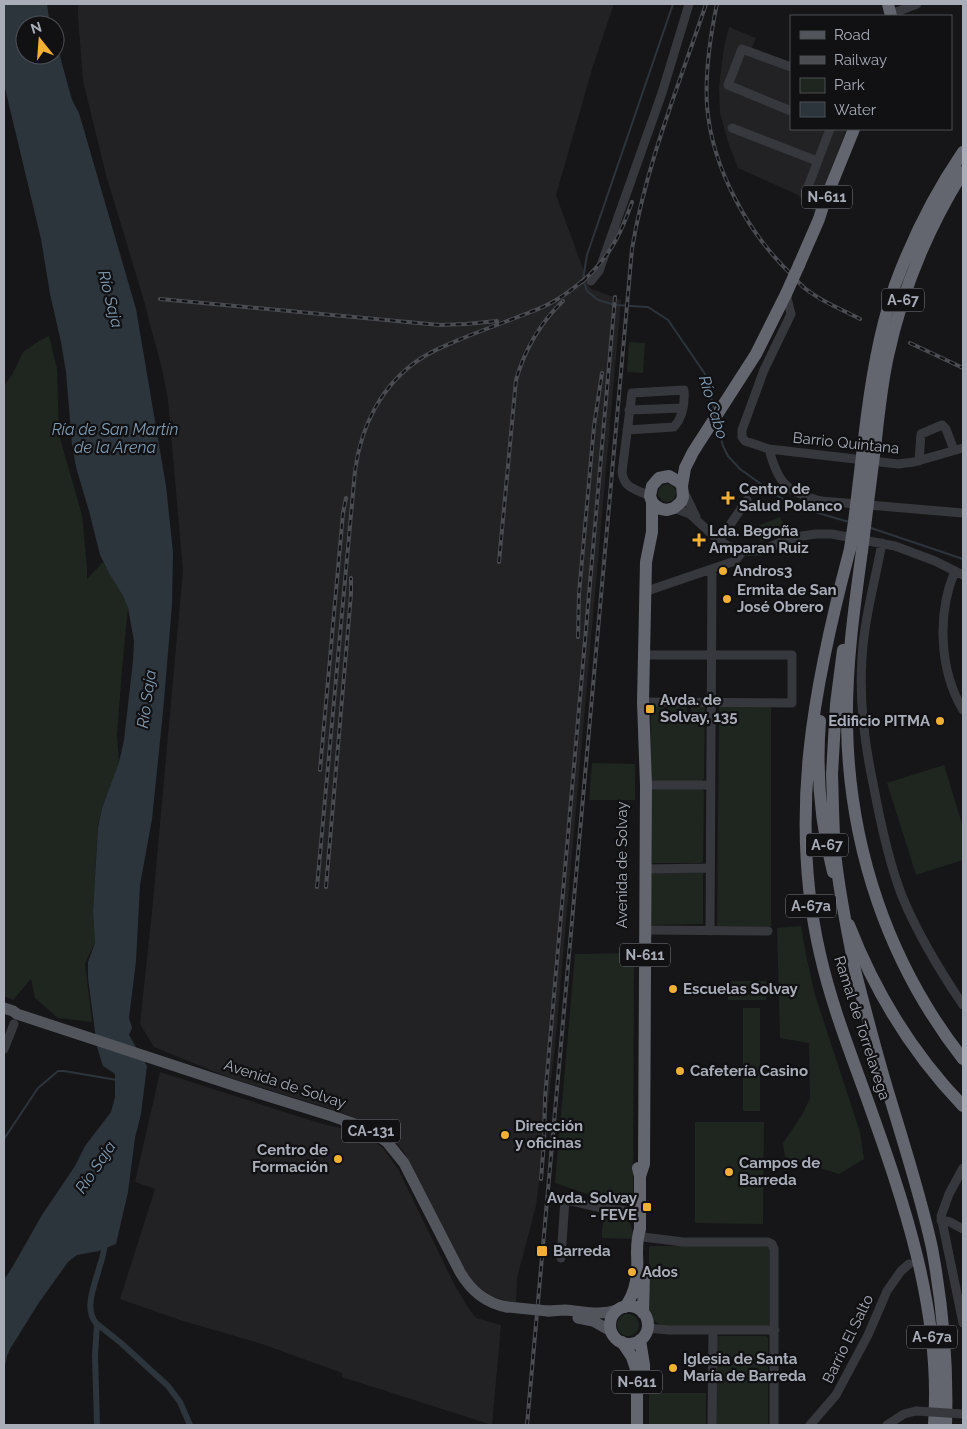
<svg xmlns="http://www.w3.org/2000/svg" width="967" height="1429" font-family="Raleway,sans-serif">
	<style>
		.built { fill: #222225 }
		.green { fill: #1e261f }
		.water { fill: #2c353c }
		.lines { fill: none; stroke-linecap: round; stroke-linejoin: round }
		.stream { stroke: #2c353c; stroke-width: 2 }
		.canal { stroke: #2c353c; stroke-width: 6 }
		.minor { stroke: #37383d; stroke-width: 9 }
		.major { stroke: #53555c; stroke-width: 11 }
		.highway { stroke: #63666e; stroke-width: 12 }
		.rail-casing { stroke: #4a4c52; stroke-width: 4 }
		.rail { stroke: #111113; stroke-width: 2; stroke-dasharray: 5.5; stroke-linecap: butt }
		.minor-bridge { stroke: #37383d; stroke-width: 9 }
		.major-bridge { stroke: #53555c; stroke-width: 11 }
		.highway-bridge { stroke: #63666e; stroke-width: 12 }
		.poi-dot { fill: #f2b134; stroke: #111113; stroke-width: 2 }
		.labels { text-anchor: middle; stroke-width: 4.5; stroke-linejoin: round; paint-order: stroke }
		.shield { fill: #111113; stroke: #7b7e86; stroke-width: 1 }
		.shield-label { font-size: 14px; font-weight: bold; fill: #a8adb8 }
		.street-label { font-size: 15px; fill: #a8adb8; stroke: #111113 }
		.poi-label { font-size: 15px; font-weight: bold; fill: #a8adb8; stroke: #111113; text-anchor: start }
		.water-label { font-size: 16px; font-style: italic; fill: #7f9bb3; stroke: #111113 }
	</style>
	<rect width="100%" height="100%" fill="#161618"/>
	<path class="built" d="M 78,4 L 614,4 L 593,66 L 556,195 L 590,288 L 621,300 L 555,1046 L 536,1206 L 517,1278 L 516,1302 L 510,1302 L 490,1296 L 480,1291 L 472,1282 L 458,1257 L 404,1152 L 395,1141 L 384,1131 L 364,1121 L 322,1106 L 230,1078 L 154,1047 L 140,1024 L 152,912 L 183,571 L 168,400 L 162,369 L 142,294 L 106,175 L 83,81 L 78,17 Z
		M 729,27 L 756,38 L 751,50 L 791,66 L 791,129 L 847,129 L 814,212 L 807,203 L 798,195 L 738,168 L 728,142 L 720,113 L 719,87 L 724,47 Z
		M 160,1072 L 319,1123 L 356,1132 L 367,1136 L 383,1148 L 398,1169 L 455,1286 L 469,1309 L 476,1318 L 501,1325 L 492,1425 L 342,1377 L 342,1373 L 262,1344 L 180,1320 L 120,1299 L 155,1189 L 135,1182 Z"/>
	<path class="green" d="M 49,336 L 57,369 L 59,435 L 82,515 L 87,567 L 87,579 L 103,562 L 123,596 L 128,608 L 122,669 L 117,735 L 119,762 L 102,808 L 98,824 L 93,911 L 95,943 L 85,963 L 92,1022 L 58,1018 L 35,998 L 31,979 L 13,1000 L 4,996 L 4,386 L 13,373 L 23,352 L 39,341 Z
		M 629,342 L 645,343 L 643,373 L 627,372 Z
		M658 493a9 9 0 1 1 18 0a9 9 0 1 1-18 0Z
		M 780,517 L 787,531 L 761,542 L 755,527 Z
		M 651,705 L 664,706 L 665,714 L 668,715 L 668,706 L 687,706 L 687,715 L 691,715 L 691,706 L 705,706 L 704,778 L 702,781 L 652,781 L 650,778 Z
		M 719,706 L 771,706 L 771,926 L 717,926 Z
		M 592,763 L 635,764 L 635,800 L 589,800 Z
		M 944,765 L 963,827 L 963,860 L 916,875 L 887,783 Z
		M 653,789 L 702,789 L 704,791 L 703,861 L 702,863 L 652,863 L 651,790 Z
		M 650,872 L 703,872 L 703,924 L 649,925 Z
		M 801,926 L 806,955 L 815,995 L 860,1132 L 864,1159 L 839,1174 L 785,1157 L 783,1143 L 802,1115 L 810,1098 L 809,1043 L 780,1038 L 777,928 Z
		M 634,953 L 633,1198 L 629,1203 L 622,1206 L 555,1183 L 575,954 Z
		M 728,981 L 766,981 L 766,1000 L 728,1000 Z
		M 743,1008 L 760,1008 L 760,1111 L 743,1111 Z
		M 695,1122 L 764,1122 L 763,1224 L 695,1223 Z
		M 614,1213 C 628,1214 633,1226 633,1239 L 602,1238 C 602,1226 602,1217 614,1213 Z
		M 651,1246 L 766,1246 L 769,1248 L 769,1325 L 767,1326 L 664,1326 C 656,1324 652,1320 649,1312 L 649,1247 Z
		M617 1325a11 11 0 1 1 22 0a11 11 0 1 1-22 0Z
		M 719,1336 L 766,1336 L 768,1338 L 768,1425 L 716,1425 L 717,1337 Z
		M 649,1393 L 706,1393 L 706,1425 L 649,1425 Z"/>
	<path class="water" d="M 4,4 L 47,4 L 50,25 L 25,25 L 25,55 L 55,55 L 55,38 L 72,100 L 79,113 L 136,309 L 166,486 L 173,552 L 172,605 L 163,712 L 152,819 L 140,885 L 136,961 L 129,1018 L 132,1028 L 129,1035 L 147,1066 L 141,1114 L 135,1138 L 128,1192 L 116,1244 L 99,1251 L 77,1255 L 68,1262 L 38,1304 L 10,1349 L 7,1356 L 4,1370 L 4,1280 L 13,1266 L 42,1215 L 75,1166 L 85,1146 L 111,1112 L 115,1097 L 115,1074 L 103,1066 L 97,1047 L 88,978 L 88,962 L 95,943 L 93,911 L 98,827 L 102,808 L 119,762 L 124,740 L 133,661 L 134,641 L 128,608 L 123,596 L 109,573 L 100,555 L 89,511 L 76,467 L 72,444 L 66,372 L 61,342 L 50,294 L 41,239 L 4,84 Z"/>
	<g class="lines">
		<path class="stream" d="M 673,4 L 587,255 L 583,279 L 587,291 L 598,300 L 615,305 L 648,307 L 668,320 L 705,374 L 714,409
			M 717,423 L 723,446 L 728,456 L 740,469 L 779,497 L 808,510 L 849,522
			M 871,528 L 963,559
			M 4,1139 L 38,1088 L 58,1071 L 64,1071 L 117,1080"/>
		<path class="canal" d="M 106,1241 C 104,1249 103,1257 100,1265 C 96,1282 83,1308 96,1323 L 121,1343 L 168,1386 L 180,1402 L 190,1425
			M 97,1324 L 95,1355 L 97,1425"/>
		<path class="minor" d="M 891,14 L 917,4
			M 791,67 L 742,49 L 728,85 L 791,111
			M 732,128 L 817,161
			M 824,203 L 806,195 L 806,192 L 830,129
			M 591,281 L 599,271 L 662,93 L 689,4
			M 786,294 L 791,314 L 764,370 L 742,430 L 742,437 L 745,441 L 769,449 L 898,464 L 914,462 L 963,448
			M 629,410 L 683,408
			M 627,430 L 674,427 C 683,417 685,403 684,390 L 632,393 L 622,472 C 624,489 636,489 650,496
			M 769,449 C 778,484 787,492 821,501 L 963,513
			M 919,461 L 921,434 L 942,425 L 946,429 L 954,450
			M 684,492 L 696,517
			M 674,508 L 690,514 L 719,541 L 728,546 L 743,551 L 760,551 L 784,541 L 802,536 L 816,534 L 832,534 L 895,546 L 935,561 L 963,575
			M 719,541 L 747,500
			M 882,543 C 875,581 864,620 862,658 C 859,701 864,741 873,783 C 880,821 888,860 902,896 C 918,935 940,971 963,1005
			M 955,571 C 937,613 939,670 963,710
			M 644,592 L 735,561 L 743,551
			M 643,702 L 792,703 L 792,655 L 643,655
			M 646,785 L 710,785
			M 646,869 L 710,868
			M 645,930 L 768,931
			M 710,931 L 712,569
			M 4,1049 L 14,1024
			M 963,1168 L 949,1194 L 941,1216 L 963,1323
			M 554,1197 L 602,1208 L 627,1211 L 639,1210
			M 941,1220 L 950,1222 L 963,1229
			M 643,1237 L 683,1242 L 768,1242 L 772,1244 L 774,1249 L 774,1425
			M 561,1258 L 565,1199
			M 647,1328 L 669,1330 L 775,1330
			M 712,1425 L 713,1330
			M 810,1425 L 836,1395 L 868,1335 L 887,1291 L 901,1271 L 909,1264
			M 887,1425 L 904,1414 L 916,1411"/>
		<path class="major" d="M 4,1008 L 13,1011 L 17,1014 L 239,1087 L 332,1116 L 369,1129 L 387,1142 L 404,1163 L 460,1272 C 471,1291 485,1303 507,1307
			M 548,1311 C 554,1311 559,1310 565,1310 C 582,1311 600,1316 617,1310
			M 578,1318 L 593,1321 L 611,1331"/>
		<path class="highway" d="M 888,4 L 891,16
			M 799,265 L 819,219 L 824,203 L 854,129
			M 864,439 C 870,387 878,335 895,285 C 912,239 935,193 963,152
			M 876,439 C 879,411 882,383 888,356 C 902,291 928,228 963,172
			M 652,502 L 656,506 L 661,509 L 667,510 L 674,508 L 681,502 L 683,497 L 682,486 L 685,468 L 693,452 L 756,354 L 786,294
			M 850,549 C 814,684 788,815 820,954 C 831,1003 849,1049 866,1096 C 904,1202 942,1311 934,1425
			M 862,551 C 854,609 846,666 847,725 C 849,847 888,963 963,1059
			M 820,721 C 816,773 820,822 833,872
			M 832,774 L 836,704 L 843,650
			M 849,925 C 875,992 913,1054 963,1106
			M 855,970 C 866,1013 877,1056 890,1098 C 905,1148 921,1197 932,1248 C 943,1307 948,1365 946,1425
			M 640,1176 L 644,1164 L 646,785 L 643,702 L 646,562 L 652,532 L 652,502 L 650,496 L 652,486 L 659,478 L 669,476 L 679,482 L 682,486
			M610 1325a19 19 0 1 1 38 0a19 19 0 1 1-38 0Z
			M 625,1307 C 637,1291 638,1273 637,1253 C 637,1244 637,1238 640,1229 L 640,1176 L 638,1168
			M 643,1313 L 644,1274
			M 640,1340 L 644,1365 L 644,1380
			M 622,1342 L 632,1357 L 637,1372 L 637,1425"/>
		<defs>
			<path id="rail" d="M 717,4 C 710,37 705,72 707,106 C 712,168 748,234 793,276 C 798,282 803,288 810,292 C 823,302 845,311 860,319
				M 582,282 C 609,257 620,237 632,202
				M 160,299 L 440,325 L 466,324 L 497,321
				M 530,312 C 552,305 570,292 587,277
				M 910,343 L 963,368
				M 499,562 L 516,380 C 525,349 539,324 563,301
				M 578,637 L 579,594 L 594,426 L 602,373
				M 320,770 L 343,513 L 346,498
				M 317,887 L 355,471 C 361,426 381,385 420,359 C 435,349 452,343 468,336 C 491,327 513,319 536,310
				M 326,887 L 351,594 L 351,578
				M 541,1179 L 544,1142 L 545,1098 L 615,297
				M 527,1425 L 632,249 C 646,164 679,85 706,4"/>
		</defs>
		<use href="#rail" class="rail-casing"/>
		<use href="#rail" class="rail"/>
		<path class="minor-bridge" d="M 916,1411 L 963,1414"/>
		<path class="major-bridge" d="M 507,1307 L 548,1311"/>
		<path class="highway-bridge" d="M 786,294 L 799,265
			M 850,549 L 854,522 L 864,439
			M 862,551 L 876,439
			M 832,774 C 833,800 833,826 835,852 C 839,892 847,931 855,970"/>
	</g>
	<g class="poi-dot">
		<path d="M725.5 490.5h5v5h5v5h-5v5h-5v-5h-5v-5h5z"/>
		<path d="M696.5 532.5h5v5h5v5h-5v5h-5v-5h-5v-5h5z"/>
		<circle cx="723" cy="571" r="5"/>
		<circle cx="727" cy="599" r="5"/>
		<rect x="645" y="704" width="10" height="10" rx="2.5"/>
		<circle cx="940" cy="721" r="5"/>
		<circle cx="673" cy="989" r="5"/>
		<circle cx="680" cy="1071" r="5"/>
		<circle cx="505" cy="1135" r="5"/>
		<circle cx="338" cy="1159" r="5"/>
		<circle cx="729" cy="1172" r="5"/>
		<rect x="642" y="1202" width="10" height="10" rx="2.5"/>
		<rect x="536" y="1245" width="12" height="12" rx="2.5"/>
		<circle cx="632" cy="1272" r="5"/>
		<circle cx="673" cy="1368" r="5"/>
	</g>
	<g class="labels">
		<g class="shield">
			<rect x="802" y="185.5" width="50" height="23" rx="4"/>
			<rect x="882" y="288.5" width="42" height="23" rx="4"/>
			<rect x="806" y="833.5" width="42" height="23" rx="4"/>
			<rect x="786" y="894.5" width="50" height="23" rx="4"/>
			<rect x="620" y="943.5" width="50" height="23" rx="4"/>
			<rect x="342" y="1119.5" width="58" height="23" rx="4"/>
			<rect x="907" y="1325.5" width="50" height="23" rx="4"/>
			<rect x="612" y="1370.5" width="50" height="23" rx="4"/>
		</g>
		<g class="shield-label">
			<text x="827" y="202">N-611</text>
			<text x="903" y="305">A-67</text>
			<text x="827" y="850">A-67</text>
			<text x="811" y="911">A-67a</text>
			<text x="645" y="960">N-611</text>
			<text x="371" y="1136">CA-131</text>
			<text x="932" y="1342">A-67a</text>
			<text x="637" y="1387">N-611</text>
		</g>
		<g class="street-label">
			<text transform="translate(846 443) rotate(6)" y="5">Barrio Quintana</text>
			<text transform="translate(622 865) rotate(-90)" y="5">Avenida de Solvay</text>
			<text transform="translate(862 1028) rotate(72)" y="5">Ramal de Torrelavega</text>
			<text transform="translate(285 1084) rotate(18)" y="5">Avenida de Solvay</text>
			<text transform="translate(848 1339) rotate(-64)" y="5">Barrio El Salto</text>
		</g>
		<g class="poi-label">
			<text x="739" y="494">Centro de<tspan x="739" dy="17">Salud Polanco</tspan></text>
			<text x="709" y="536">Lda. Begoña<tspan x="709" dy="17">Amparan Ruiz</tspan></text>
			<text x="733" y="576">Andros3</text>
			<text x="737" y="595">Ermita de San<tspan x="737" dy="17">José Obrero</tspan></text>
			<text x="660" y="705">Avda. de<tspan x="660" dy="17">Solvay, 135</tspan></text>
			<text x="930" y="726" text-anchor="end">Edificio PITMA</text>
			<text x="683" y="994">Escuelas Solvay</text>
			<text x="690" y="1076">Cafetería Casino</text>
			<text x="515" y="1131">Dirección<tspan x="515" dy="17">y oficinas</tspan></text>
			<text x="328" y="1155" text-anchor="end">Centro de<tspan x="328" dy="17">Formación</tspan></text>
			<text x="739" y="1168">Campos de<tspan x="739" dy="17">Barreda</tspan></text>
			<text x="637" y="1203" text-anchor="end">Avda. Solvay<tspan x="637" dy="17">- FEVE</tspan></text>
			<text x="553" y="1256">Barreda</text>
			<text x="642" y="1277">Ados</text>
			<text x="683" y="1364">Iglesia de Santa<tspan x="683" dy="17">María de Barreda</tspan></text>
		</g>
		<g class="water-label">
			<text transform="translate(111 299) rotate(76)" y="6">Río Saja</text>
			<text transform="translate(714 407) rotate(73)" y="6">Río Cabo</text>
			<text x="115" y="435">Ría de San Martín<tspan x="115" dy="18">de la Arena</tspan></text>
			<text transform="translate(146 699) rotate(-82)" y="6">Río Saja</text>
			<text transform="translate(95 1167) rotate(-56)" y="6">Río Saja</text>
		</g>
	</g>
	<rect width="967" height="1429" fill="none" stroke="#a8adb8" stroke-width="10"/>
	<rect x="790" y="15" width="162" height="115" fill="#111113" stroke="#4d4f55"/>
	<rect x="800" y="31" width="25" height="8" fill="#53555c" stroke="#4d4f55"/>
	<text x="834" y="40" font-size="15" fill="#a8adb8">Road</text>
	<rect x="800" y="56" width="25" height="8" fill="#4a4c52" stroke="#4d4f55"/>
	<text x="834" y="65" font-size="15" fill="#a8adb8">Railway</text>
	<rect x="800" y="78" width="25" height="15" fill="#1e261f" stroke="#4d4f55"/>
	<text x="834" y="90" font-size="15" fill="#a8adb8">Park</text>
	<rect x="800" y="102" width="25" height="15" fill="#2c353c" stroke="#4d4f55"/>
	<text x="834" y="115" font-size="15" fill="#a8adb8">Water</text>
	<g transform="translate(40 40) rotate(343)"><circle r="24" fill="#111113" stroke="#4d4f55"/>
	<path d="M0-4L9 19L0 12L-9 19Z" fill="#f2b134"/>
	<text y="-8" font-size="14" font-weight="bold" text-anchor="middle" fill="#a8adb8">N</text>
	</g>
</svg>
